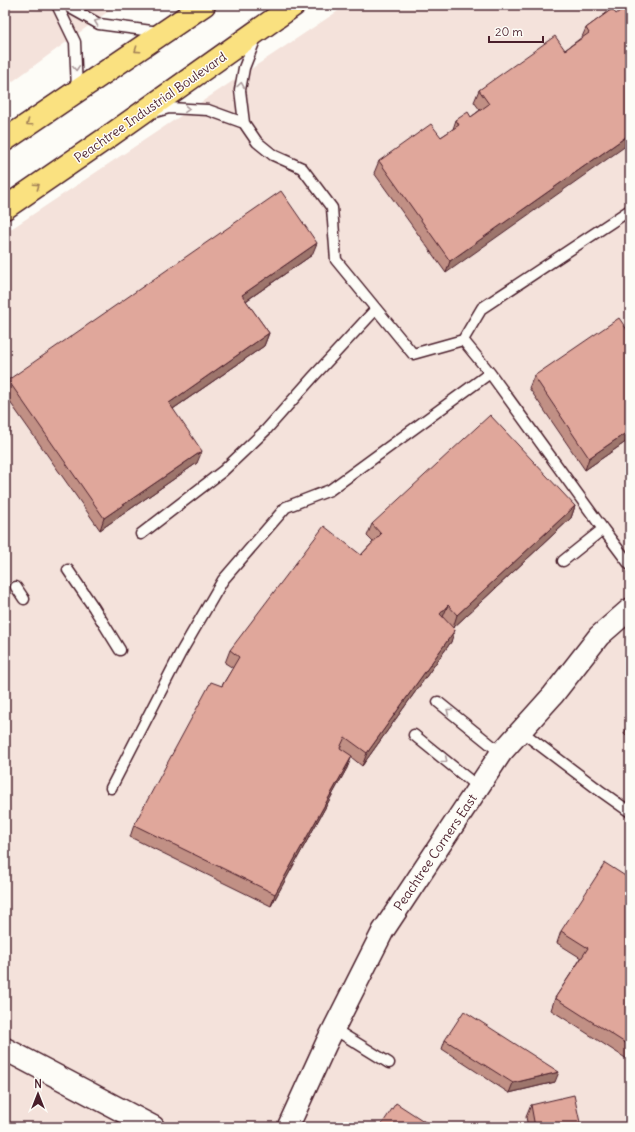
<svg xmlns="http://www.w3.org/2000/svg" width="635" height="1132" font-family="Delius,sans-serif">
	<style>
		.built { fill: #f4e2db }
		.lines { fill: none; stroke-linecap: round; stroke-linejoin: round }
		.service-casing { stroke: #4a1f2b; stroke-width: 13 }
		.minor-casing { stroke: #4a1f2b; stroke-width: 24 }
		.tertiary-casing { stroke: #4a1f2b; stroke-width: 25 }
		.trunk-casing { stroke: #4a1f2b; stroke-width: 25 }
		.service { stroke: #fdfcf7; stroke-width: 10 }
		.minor { stroke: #fdfcf7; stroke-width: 21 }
		.tertiary { stroke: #fdfcf7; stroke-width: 22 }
		.trunk { stroke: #fae180; stroke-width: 22 }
		.wall { fill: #c19085; stroke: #4a1f2b }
		.shaded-wall { fill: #9d756c; stroke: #4a1f2b }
		.building { fill: #e0a79b; stroke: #4a1f2b }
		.oneway { stroke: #ac999b }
		.oneway2 { stroke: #a28056 }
		.labels { text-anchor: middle; stroke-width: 3; stroke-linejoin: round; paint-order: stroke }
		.street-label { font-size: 13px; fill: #4a1f2b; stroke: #fdfcf7 }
	</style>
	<rect width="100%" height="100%" fill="#fdfcf7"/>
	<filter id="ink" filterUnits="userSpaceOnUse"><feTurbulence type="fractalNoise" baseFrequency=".025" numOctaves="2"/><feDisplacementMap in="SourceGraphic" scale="8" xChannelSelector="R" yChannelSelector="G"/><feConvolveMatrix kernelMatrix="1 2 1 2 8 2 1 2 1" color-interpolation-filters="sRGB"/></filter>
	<g filter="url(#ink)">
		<path class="built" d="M 5,5 L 117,5 L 5,87 Z
			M 347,5 L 630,5 L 630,1127 L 5,1127 L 5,233 Z"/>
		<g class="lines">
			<defs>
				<path id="service" d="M 57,5 L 75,42 L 77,91
					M 65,5 L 99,24 L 159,32
					M 257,35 L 244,68 L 240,90 L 244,123 L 257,142 L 273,155 L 302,168 L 332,208 L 336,260 L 413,354 L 463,340 L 490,373
					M 155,112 L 169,108 L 208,110 L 244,123
					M 463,340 L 482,308 L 630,210
					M 141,534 L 223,471 L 266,430 L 313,377 L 376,309
					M 563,561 L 603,529 L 630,565
					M 68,570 L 94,608 L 120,650
					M 16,587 L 24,599
					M 438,702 L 501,753
					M 521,731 L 599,790 L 630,812
					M 414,735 L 478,787
					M 111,788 L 180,654 L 223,580 L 286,507 L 330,490 L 490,373 L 603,529
					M 334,1029 L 389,1063"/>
				<path id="minor" d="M 288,1127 L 326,1044 L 383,931 L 501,753 L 553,695 L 599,636 L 630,609"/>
				<path id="tertiary" d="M 5,1049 L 153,1127"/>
				<path id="trunk" d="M 5,140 L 204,5
					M 5,208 L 111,135 L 294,5"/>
			</defs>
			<use href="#service" class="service-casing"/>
			<use href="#minor" class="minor-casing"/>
			<use href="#tertiary" class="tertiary-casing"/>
			<use href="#trunk" class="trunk-casing"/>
			<use href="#service" class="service"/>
			<use href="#minor" class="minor"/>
			<use href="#tertiary" class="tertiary"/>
			<use href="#trunk" class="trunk"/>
		</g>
		<path class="wall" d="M 612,9 L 446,273 L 374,173 L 379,161 L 441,137 L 453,129 L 456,120 L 471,117 L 480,110 L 474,102 L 479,90 L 565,50 L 582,37 L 586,28 Z
			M 312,255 L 246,301 L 269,333 L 264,346 L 173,409 L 197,463 L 100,530 L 5,395 L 5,388 L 8,380 Z
			M 534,376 L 630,439 L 585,470 L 529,388 Z
			M 575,506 L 571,518 L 453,628 L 451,642 L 362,766 L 351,757 L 347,768 L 271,906 L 130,837 L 134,825 L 233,668 L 225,663 L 230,650 L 361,555 L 373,542 L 367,536 L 372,524 Z
			M 630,721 L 630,740 L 624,734 L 629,722 Z
			M 630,879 L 630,1061 L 551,1010 L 555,998 L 581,958 L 557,943 L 561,931 Z
			M 445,1040 L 555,1082 L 509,1093 L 442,1049 Z
			M 531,1105 L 581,1127 L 528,1127 L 526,1117 Z"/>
		<path class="shaded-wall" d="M 630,134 L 630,143 L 446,273 L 450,261 Z
			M 317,243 L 312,255 L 237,307 L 242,295 Z
			M 269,333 L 264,346 L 164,415 L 169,403 Z
			M 10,429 L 5,442 L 5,433 Z
			M 630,430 L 630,439 L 585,470 L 589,458 Z
			M 202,451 L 197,463 L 100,530 L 104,518 Z
			M 575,506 L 571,518 L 453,628 L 457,615 Z
			M 448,605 L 443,617 L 440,614 Z
			M 455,630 L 451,642 L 362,766 L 367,753 Z
			M 352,756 L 347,768 L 271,906 L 275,894 Z
			M 559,1072 L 555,1082 L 509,1093 L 513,1083 Z"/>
		<path class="building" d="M 628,5 L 630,5 L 630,134 L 450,261 L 379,161 L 431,124 L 441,137 L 459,125 L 456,120 L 468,112 L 471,117 L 489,104 L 479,90 L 555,36 L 565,50 L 589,33 L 586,28 L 612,9 L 616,14 Z
			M 281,191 L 317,243 L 242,295 L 269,333 L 169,403 L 202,451 L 104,518 L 8,380 Z
			M 619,318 L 630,334 L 630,430 L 589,458 L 534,376 Z
			M 490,415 L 575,506 L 457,615 L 448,605 L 440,614 L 455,630 L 367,753 L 345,737 L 340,748 L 352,756 L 275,894 L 134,825 L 211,682 L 222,686 L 239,657 L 230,650 L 324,526 L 361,555 L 381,534 L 372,524 Z
			M 5,422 L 10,429 L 5,433 Z
			M 605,863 L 630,879 L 630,1046 L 555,998 L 588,948 L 561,931 Z
			M 464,1011 L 559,1072 L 513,1083 L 445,1040 Z
			M 574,1095 L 581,1127 L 535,1127 L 531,1105 Z
			M 396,1103 L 433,1127 L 380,1127 Z"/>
		<defs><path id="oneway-chevron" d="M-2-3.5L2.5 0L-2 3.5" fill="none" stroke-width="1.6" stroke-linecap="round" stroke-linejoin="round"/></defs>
		<g class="oneway">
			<use href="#oneway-chevron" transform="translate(97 22) rotate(-159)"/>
			<use href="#oneway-chevron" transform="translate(76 68) rotate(87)"/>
			<use href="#oneway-chevron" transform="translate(241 85) rotate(-81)"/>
			<use href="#oneway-chevron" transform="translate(187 109) rotate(3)"/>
			<use href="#oneway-chevron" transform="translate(449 711) rotate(-141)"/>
			<use href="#oneway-chevron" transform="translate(445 760) rotate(39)"/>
		</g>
		<g class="oneway2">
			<use href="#oneway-chevron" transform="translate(137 50) rotate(146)"/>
			<use href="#oneway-chevron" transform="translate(29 123) rotate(145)"/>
			<use href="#oneway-chevron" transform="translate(37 186) rotate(-34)"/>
		</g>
	</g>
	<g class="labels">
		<g class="street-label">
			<text transform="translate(150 107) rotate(-35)" y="5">Peachtree Industrial Boulevard</text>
			<text transform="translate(435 852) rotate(-56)" y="5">Peachtree Corners East</text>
		</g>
	</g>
	<rect width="635" height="1132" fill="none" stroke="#fdfcf7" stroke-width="20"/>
	<rect x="10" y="10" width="615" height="1112" fill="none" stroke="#4a1f2b" stroke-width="1.5" filter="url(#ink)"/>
	<g transform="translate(38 1094)" stroke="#fdfcf7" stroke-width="3" paint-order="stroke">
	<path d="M0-3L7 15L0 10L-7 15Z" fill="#4a1f2b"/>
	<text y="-6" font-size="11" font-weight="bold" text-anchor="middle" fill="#4a1f2b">N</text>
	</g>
	<path d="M489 36v6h54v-6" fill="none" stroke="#4a1f2b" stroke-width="2"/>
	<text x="495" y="36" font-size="12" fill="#4a1f2b" stroke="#fdfcf7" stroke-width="3" paint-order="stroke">20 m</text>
</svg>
